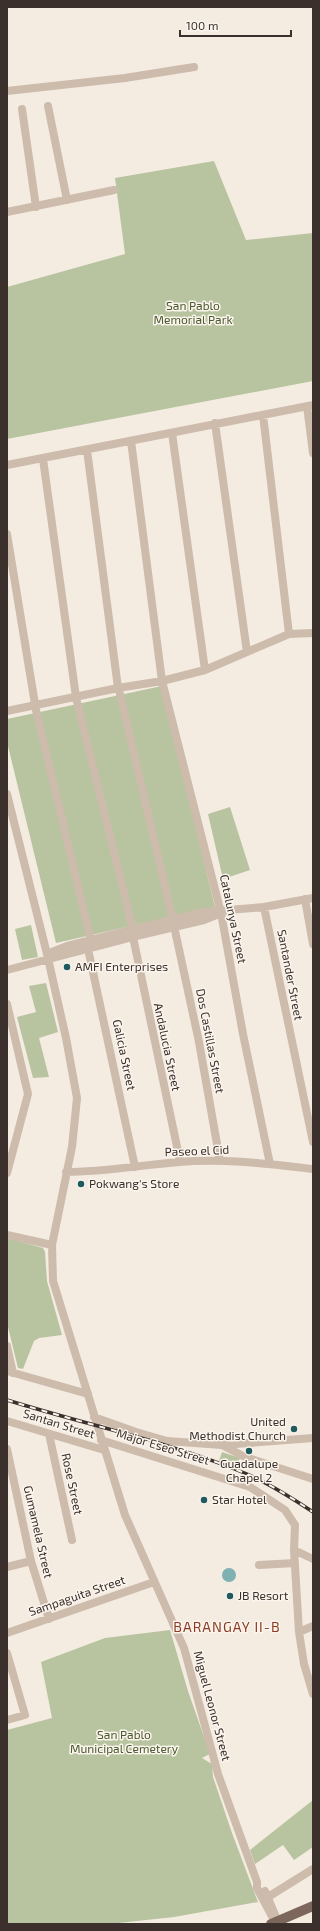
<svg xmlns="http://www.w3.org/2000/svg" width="320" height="1931" font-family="'Exo 2',sans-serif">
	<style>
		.green { fill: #b8c4a0 }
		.water { fill: #7fb0b2 }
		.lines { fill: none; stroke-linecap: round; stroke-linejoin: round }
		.minor { stroke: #cdbbac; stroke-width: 8 }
		.major { stroke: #7d675c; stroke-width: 10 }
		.rail-casing { stroke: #3b302b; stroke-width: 3.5 }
		.rail { stroke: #fbf5ee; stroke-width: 2; stroke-dasharray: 6; stroke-linecap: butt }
		.poi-dot { fill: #1f5a5e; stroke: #fbf5ee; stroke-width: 1.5 }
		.labels { text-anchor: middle; stroke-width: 3; stroke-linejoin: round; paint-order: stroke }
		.park-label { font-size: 12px; fill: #4a5a2e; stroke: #fbf5ee }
		.street-label { font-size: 12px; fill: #3b302b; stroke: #fbf5ee }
		.poi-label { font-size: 12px; fill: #3b302b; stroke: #fbf5ee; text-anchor: start }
		.quarter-label { font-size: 14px; letter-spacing: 1px; fill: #8c3b22; stroke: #fbf5ee }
	</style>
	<rect width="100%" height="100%" fill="#f4ebe1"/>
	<path class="green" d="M 214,161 L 246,240 L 313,233 L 313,381 L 7,439 L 7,287 L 125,254 L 115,178 Z
		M 162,686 L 215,907 L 56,943 L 7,742 L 7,719 Z
		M 230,807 L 250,870 L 223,879 L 208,814 Z
		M 31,925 L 38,957 L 22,960 L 15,929 Z
		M 46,983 L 58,1032 L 39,1038 L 49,1077 L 33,1078 L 17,1017 L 36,1012 L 29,986 Z
		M 7,1238 L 43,1248 L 45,1252 L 47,1281 L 62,1335 L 39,1338 L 34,1341 L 23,1369 L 18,1368 L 7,1323 Z
		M 222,1452 L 240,1458 L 236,1468 L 219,1461 Z
		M 170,1630 L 188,1691 L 210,1754 L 202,1758 L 212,1764 L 213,1777 L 232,1833 L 258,1902 L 174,1917 L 109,1924 L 7,1924 L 7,1730 L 52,1718 L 41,1662 L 105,1638 Z
		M 313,1800 L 313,1847 L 294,1860 L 283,1845 L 255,1864 L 250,1850 Z"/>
	<path class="water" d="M222 1575a7 7 0 1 1 14 0a7 7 0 1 1-14 0Z"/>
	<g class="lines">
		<path class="minor" d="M 7,91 L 125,78 L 194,67
			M 48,106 L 67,200
			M 22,109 L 36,207
			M 7,212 L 114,190
			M 307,406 L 313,453
			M 263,415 L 289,634
			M 215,423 L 247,652
			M 172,433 L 205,670
			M 131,441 L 162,681 L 221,913 L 243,1034 L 270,1164
			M 87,450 L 118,688
			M 43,459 L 76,697
			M 7,465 L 313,405
			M 7,534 L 35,704
			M 120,694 L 173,920
			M 77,702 L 133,929
			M 36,710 L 91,941
			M 7,711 L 118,688 L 162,681 L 205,670 L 289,634 L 313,633
			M 7,794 L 47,954 L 66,1038 L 77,1098 L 72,1147 L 52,1245 L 53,1281 L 125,1515 L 184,1648 L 218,1774 L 257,1882 L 257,1888 L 276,1924
			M 305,899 L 313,944
			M 264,907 L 313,1142
			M 174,926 L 199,1042 L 220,1161
			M 133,937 L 180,1161
			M 88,949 L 135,1167
			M 47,954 L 67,946 L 203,912 L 264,907 L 313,898
			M 7,970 L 133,937 L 204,920 L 224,912
			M 7,1004 L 28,1094 L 7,1173
			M 66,1172 C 104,1172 141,1165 179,1162 C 223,1158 269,1164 313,1169
			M 7,1235 L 52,1245
			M 7,1346 L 13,1373
			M 7,1371 L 88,1394
			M 94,1417 L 136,1432 L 167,1441 L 222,1445 L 313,1438
			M 7,1421 L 104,1450
			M 49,1434 L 72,1540
			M 101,1440 L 250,1487 L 285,1510 L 295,1525 L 294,1550 L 299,1632 L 304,1664 L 313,1694
			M 222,1445 L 245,1457 L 313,1479
			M 7,1449 L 31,1561 L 49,1619
			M 294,1550 L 313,1559
			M 259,1565 L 295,1563
			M 7,1567 L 31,1561
			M 299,1632 L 313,1626
			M 7,1633 L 154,1582
			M 7,1653 L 25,1715 L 7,1720
			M 265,1891 L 279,1924
			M 268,1897 L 313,1869"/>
		<path class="major" d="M 271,1924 L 313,1906"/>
		<defs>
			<path id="rail" d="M 7,1400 C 87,1425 170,1442 247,1474 C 270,1484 292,1498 313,1512"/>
		</defs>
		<use href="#rail" class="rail-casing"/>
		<use href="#rail" class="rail"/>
	</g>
	<g class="poi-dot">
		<circle cx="67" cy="967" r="4"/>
		<circle cx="81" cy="1184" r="4"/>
		<circle cx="294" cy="1429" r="4"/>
		<circle cx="249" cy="1451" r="4"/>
		<circle cx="204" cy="1500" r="4"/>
		<circle cx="230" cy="1596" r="4"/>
	</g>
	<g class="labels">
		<g class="park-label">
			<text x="193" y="310">San Pablo<tspan x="193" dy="14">Memorial Park</tspan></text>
			<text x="124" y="1739">San Pablo<tspan x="124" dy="14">Municipal Cemetery</tspan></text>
		</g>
		<g class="street-label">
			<text transform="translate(233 919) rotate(78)" y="4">Catalunya Street</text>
			<text transform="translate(290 975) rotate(79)" y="4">Santander Street</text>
			<text transform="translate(210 1041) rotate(79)" y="4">Dos Castillas Street</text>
			<text transform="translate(167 1047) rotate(78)" y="4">Andalucia Street</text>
			<text transform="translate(124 1055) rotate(78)" y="4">Galicia Street</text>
			<text transform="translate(197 1151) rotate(-2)" y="4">Paseo el Cid</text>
			<text transform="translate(59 1424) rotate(17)" y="4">Santan Street</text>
			<text transform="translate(163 1447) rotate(17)" y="4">Major Eseo Street</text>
			<text transform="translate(72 1484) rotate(78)" y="4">Rose Street</text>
			<text transform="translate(38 1532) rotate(77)" y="4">Gumamela Street</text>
			<text transform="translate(77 1596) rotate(-19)" y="4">Sampaguita Street</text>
			<text transform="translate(212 1706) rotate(75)" y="4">Miguel Leonor Street</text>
		</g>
		<g class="poi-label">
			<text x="75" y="971">AMFI Enterprises</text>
			<text x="89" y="1188">Pokwang's Store</text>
			<text x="286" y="1426" text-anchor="end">United<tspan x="286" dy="14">Methodist Church</tspan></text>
			<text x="249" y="1468" text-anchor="middle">Guadalupe<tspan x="249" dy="14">Chapel 2</tspan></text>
			<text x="212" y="1504">Star Hotel</text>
			<text x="238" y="1600">JB Resort</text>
		</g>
		<g class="quarter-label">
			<text x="227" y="1632">BARANGAY II-B</text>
		</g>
	</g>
	<rect width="320" height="1931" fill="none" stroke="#3b302b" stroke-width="16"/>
	<path d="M180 30v6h111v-6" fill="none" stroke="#3b302b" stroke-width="2"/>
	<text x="186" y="30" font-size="12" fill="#3b302b" stroke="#fbf5ee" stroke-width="3" paint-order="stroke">100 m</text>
</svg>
